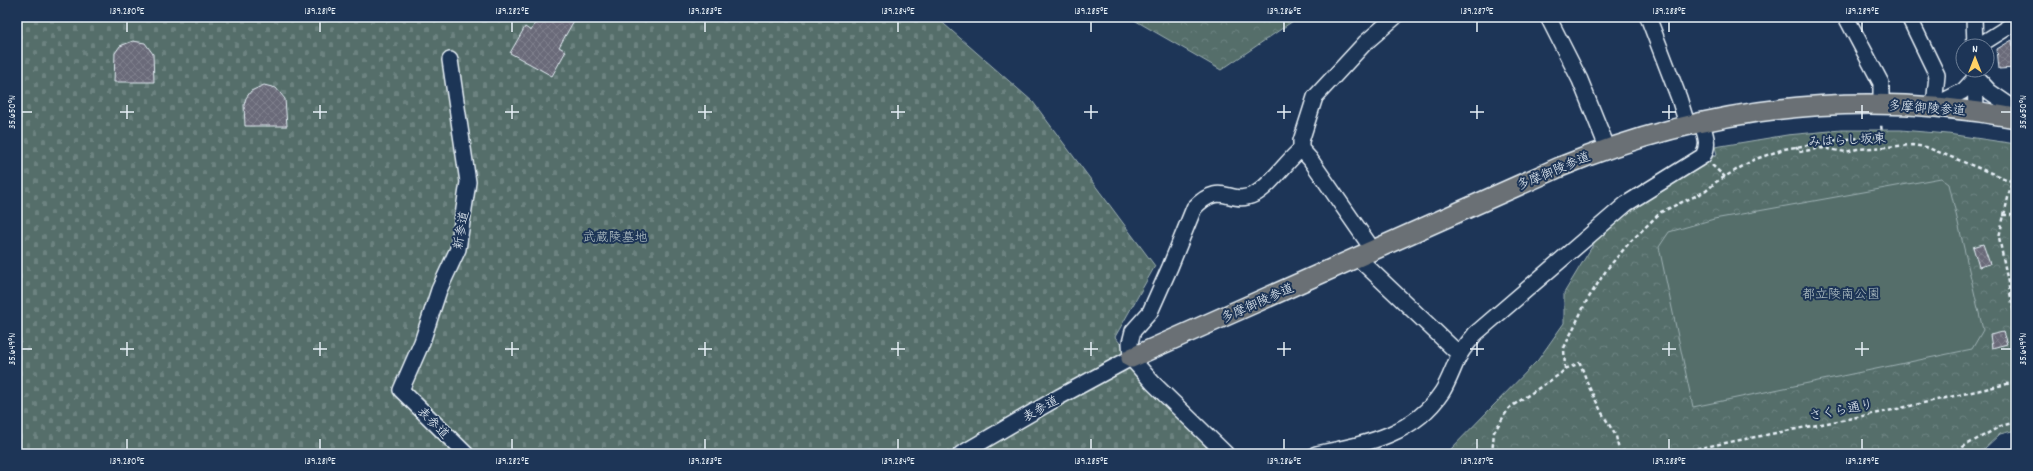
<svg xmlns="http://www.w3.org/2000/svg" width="2033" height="471" font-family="Dekko,'Klee One',sans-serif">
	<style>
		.forest { fill: url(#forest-crowns); stroke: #9eb0b2 }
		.cemetery { fill: url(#cemetery-stones); stroke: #9eb0b2 }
		.pitch { fill: #546e6b; stroke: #9eb0b2 }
		.water { fill: url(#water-waves); stroke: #87a2b8 }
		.building { fill: url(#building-cross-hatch); stroke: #e8f1f8 }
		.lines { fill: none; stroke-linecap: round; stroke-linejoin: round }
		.minor-casing { stroke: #e8f1f8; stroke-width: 18 }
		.major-casing { stroke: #e8f1f8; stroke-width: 22 }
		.path { stroke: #e8f1f8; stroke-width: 2.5; stroke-dasharray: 4 3; stroke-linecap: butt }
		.minor { stroke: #1d3557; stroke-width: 15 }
		.major { stroke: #6a7074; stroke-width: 19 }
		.ticks { fill: none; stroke: #e8f1f8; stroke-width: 1.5 }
		.labels { text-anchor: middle; stroke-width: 4; stroke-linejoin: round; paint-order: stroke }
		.street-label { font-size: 13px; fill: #e8f1f8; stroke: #1d3557 }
		.park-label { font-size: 13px; fill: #b4c3c7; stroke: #1d3557 }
		.neatline { fill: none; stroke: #e8f1f8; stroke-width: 1.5 }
		.ticks-label { font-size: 10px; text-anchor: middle; fill: #e8f1f8 }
	</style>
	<defs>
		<pattern id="forest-crowns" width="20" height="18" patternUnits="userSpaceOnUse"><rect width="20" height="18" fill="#546e6b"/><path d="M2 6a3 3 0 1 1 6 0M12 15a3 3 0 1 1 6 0" fill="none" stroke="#6d8381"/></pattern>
		<pattern id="cemetery-stones" width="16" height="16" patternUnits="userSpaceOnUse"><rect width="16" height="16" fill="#546e6b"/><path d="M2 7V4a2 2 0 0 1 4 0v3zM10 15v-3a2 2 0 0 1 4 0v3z" fill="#6d8381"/></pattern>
		<pattern id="water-waves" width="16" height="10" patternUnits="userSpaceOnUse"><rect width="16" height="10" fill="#466d8e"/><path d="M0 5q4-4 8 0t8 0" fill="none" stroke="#61829f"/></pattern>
		<pattern id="building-cross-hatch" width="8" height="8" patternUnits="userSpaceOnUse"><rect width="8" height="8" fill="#6a6a79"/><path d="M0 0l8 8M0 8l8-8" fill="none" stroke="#7f808d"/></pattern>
	</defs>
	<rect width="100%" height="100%" fill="#1d3557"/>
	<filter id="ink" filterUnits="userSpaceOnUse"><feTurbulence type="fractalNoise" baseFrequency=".025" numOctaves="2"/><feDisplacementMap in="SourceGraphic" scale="8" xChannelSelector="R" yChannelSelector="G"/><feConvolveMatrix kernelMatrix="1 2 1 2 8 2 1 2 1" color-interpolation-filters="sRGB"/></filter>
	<g filter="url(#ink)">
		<path class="forest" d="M 1129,17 L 1299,17 L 1221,70 Z
			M 1841,130 L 1901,130 L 1948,134 L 2016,144 L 2016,430 L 2000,434 L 1984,449 L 1974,454 L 1446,454 L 1538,360 L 1564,323 L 1564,293 L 1599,235 L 1632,207 L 1717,154 L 1715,147 L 1787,135 Z"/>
		<path class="cemetery" d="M 17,17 L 936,17 L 1033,102 L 1155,266 L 1115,337 L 1212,454 L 17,454 Z"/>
		<path class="pitch" d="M 1941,178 L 1949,184 L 1983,330 L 1972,349 L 1693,407 L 1659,247 L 1669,232 L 1714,219 Z"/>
		<path class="water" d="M 872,448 L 876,453 L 836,454 L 843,450 Z"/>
		<path class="building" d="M 538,17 L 576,17 L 559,47 L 566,51 L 552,76 L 510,53 L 525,27 L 531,31 Z
			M 2012,40 L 2016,68 L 1999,69 L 1997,49 Z
			M 133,41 L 145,43 L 153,54 L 154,82 L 114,82 L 115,53 L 120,46 Z
			M 264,85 L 276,88 L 285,99 L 287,126 L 245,126 L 244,105 L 246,98 L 251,91 Z
			M 1983,244 L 1990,264 L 1979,267 L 1973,247 Z
			M 2003,332 L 2007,344 L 1992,348 L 1990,335 Z"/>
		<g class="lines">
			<defs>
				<path id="minor" d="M 1548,17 L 1580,80 L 1607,147
					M 1648,17 L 1679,98 L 1687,124
					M 1846,17 L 1881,83 L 1881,104
					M 1909,17 L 1937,75 L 1934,106 L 1963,91 L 1976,77 L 1990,92 L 2009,105
					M 1974,17 L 1975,46
					M 1978,46 L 2016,22
					M 450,60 L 468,182 L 458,249 L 439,290 L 422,342 L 401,390 L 466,454
					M 1975,74 L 1976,111
					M 1373,250 L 1310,159 L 1301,149 L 1301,141 L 1315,97 L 1365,43 L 1395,17
					M 1357,257 L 1460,355
					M 961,454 L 1059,397 L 1131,358
					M 1226,454 L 1153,383 L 1131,358 L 1130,343 L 1133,331 L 1150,312 L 1170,267 L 1194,208 C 1222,179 1230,207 1255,194 C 1269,187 1287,161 1301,149
					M 1316,454 C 1364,444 1413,436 1442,392 C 1449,381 1453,368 1459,356 C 1463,348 1470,341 1475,334 L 1626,204 L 1703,156 C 1710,144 1705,134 1701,121"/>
				<path id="major" d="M 1131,358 L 1560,167 C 1708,106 1858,88 2016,118"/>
			</defs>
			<use href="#minor" class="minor-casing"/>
			<use href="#major" class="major-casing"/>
			<path class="path" d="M 1796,146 L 1799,152 L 1822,148 L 1846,152 L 1857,149 L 1912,145 L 1926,147 L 2016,183
				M 2016,163 L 1999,237 L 2016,323
				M 1712,165 L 1725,177
				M 2003,215 L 2016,215
				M 1565,369 L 1564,348 L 1586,302 L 1607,269 L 1630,242 L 1661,212 L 1706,191 L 1716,182 L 1753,160 L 1784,149 L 1837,140 L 1882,136 L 1881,123
				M 1492,454 L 1494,432 L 1509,408 L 1560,374 L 1565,369 L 1580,363 L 1589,387 L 1602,413 L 1616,436 L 1619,451
				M 1615,454 C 1621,450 1628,450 1634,454
				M 1669,454 L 1888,411 L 2016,382
				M 1950,454 L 2001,426 L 2016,422"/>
			<use href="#minor" class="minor"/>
			<use href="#major" class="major"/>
		</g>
	</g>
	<path class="ticks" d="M 127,22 L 127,32M 320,22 L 320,32M 512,22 L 512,32M 705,22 L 705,32M 898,22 L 898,32M 1091,22 L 1091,32M 1284,22 L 1284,32M 1477,22 L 1477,32M 1669,22 L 1669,32M 1862,22 L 1862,32M 127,105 L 127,119M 320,105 L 320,119M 512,105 L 512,119M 705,105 L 705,119M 898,105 L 898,119M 1091,105 L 1091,119M 1284,105 L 1284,119M 1477,105 L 1477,119M 1669,105 L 1669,119M 1862,105 L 1862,119M 22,112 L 32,112M 120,112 L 134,112M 313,112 L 327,112M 505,112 L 519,112M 698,112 L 712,112M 891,112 L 905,112M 1084,112 L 1098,112M 1277,112 L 1291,112M 1470,112 L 1484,112M 1662,112 L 1676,112M 1855,112 L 1869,112M 2001,112 L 2011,112M 127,342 L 127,356M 320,342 L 320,356M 512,342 L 512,356M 705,342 L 705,356M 898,342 L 898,356M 1091,342 L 1091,356M 1284,342 L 1284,356M 1477,342 L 1477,356M 1669,342 L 1669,356M 1862,342 L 1862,356M 22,349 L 32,349M 120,349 L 134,349M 313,349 L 327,349M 505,349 L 519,349M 698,349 L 712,349M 891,349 L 905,349M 1084,349 L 1098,349M 1277,349 L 1291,349M 1470,349 L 1484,349M 1662,349 L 1676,349M 1855,349 L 1869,349M 2001,349 L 2011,349M 127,439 L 127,449M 320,439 L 320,449M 512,439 L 512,449M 705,439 L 705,449M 898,439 L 898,449M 1091,439 L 1091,449M 1284,439 L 1284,449M 1477,439 L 1477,449M 1669,439 L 1669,449M 1862,439 L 1862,449"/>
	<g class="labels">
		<g class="street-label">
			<text transform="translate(1927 107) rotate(4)" y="5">多摩御陵参道</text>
			<text transform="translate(1847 139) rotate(-3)" y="5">みはらし坂東</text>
			<text transform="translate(1553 170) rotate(-23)" y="5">多摩御陵参道</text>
			<text transform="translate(460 230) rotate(-80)" y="5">新参道</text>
			<text transform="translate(1257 302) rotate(-24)" y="5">多摩御陵参道</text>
			<text transform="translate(1040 408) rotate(-30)" y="5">表参道</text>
			<text transform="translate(1841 409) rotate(-11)" y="5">さくら通り</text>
			<text transform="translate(434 422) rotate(45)" y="5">表参道</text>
		</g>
		<g class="park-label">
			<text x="615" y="241">武蔵陵墓地</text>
			<text x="1841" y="298">都立陵南公園</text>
		</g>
	</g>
	<rect width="2033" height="471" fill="none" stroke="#1d3557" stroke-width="44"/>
	<g transform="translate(1975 58)"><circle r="19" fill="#1d3557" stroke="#6e8097"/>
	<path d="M0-3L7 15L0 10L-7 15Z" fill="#ffd166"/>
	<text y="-6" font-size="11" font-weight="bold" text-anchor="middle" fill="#e8f1f8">N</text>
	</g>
	<rect x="22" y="22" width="1989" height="427" class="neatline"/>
	<g class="ticks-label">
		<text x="127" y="14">139.280°E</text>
		<text x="320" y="14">139.281°E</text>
		<text x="512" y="14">139.282°E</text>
		<text x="705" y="14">139.283°E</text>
		<text x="898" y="14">139.284°E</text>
		<text x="1091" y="14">139.285°E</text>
		<text x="1284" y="14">139.286°E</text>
		<text x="1477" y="14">139.287°E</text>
		<text x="1669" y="14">139.288°E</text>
		<text x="1862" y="14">139.289°E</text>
		<text transform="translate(11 112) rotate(-90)" y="4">35.650°N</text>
		<text transform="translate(2022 112) rotate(-90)" y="4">35.650°N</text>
		<text transform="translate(11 349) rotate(-90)" y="4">35.649°N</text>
		<text transform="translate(2022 349) rotate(-90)" y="4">35.649°N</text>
		<text x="127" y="464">139.280°E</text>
		<text x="320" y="464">139.281°E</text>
		<text x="512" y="464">139.282°E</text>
		<text x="705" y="464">139.283°E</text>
		<text x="898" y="464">139.284°E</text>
		<text x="1091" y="464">139.285°E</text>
		<text x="1284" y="464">139.286°E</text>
		<text x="1477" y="464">139.287°E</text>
		<text x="1669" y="464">139.288°E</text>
		<text x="1862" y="464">139.289°E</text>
	</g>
</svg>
